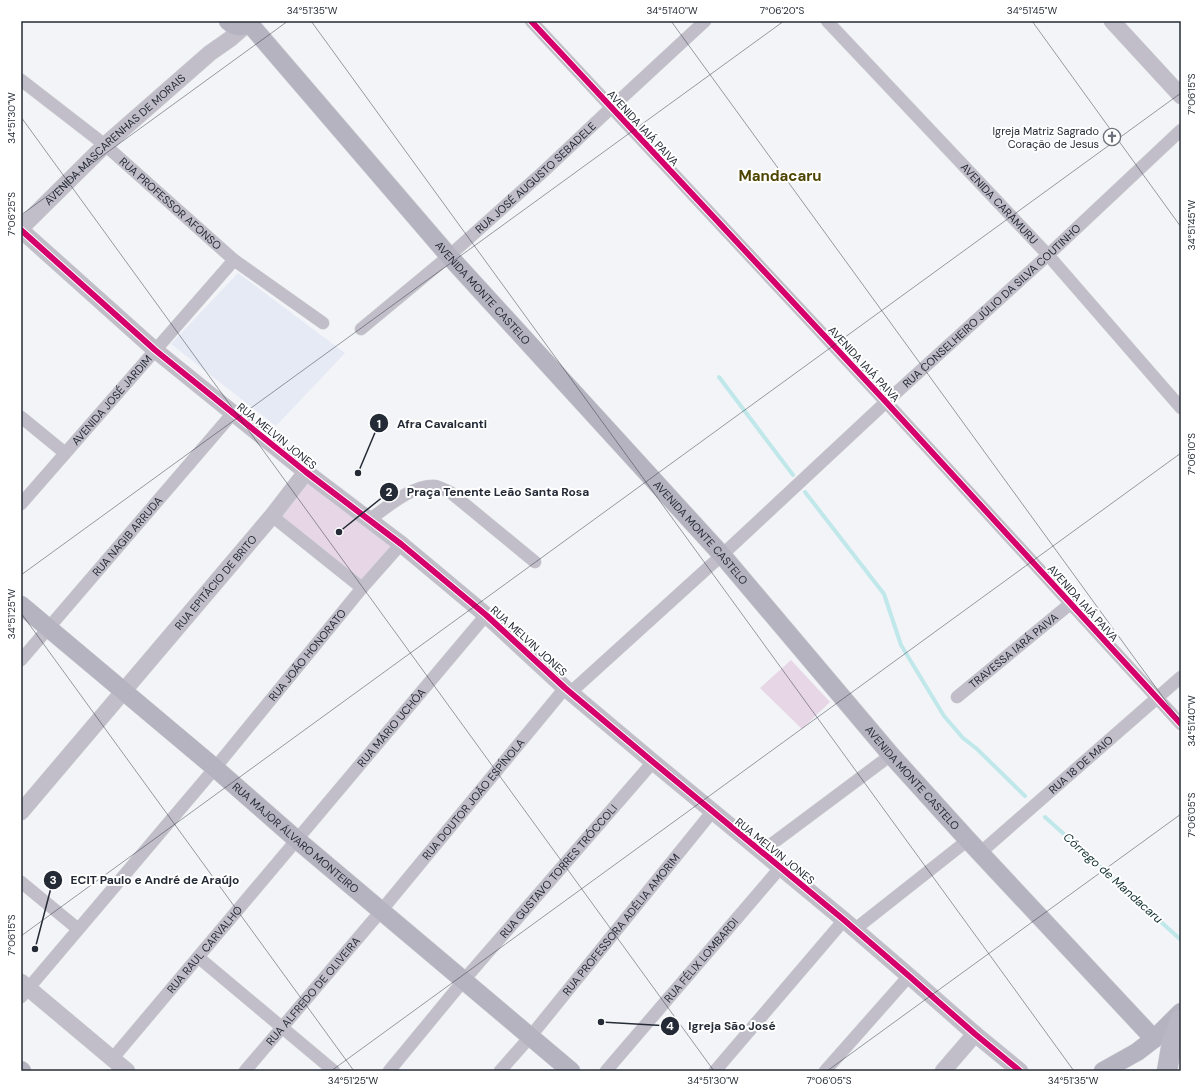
<svg xmlns="http://www.w3.org/2000/svg" width="1202" height="1092" font-family="'DM Sans',sans-serif">
	<style>
		.built { fill: #e5eaf4 }
		.green { fill: #e6d6e6 }
		.lines { fill: none; stroke-linecap: round; stroke-linejoin: round }
		.stream { stroke: #c0e7ea; stroke-width: 4 }
		.minor-casing { stroke: #ced0d3; stroke-width: 13 }
		.tertiary-casing { stroke: #ced0d3; stroke-width: 17 }
		.secondary-casing { stroke: #ced0d3; stroke-width: 19 }
		.primary-casing { stroke: #ced0d3; stroke-width: 21 }
		.minor { stroke: #c1bec9; stroke-width: 12 }
		.tertiary { stroke: #c1bec9; stroke-width: 16 }
		.secondary { stroke: #b6b3c1; stroke-width: 18 }
		.primary { stroke: #b9b7c3; stroke-width: 20 }
		.cycleway-casing { stroke: #fff; stroke-width: 8 }
		.cycleway { stroke: #d6006c; stroke-width: 6 }
		.ticks { fill: none; stroke: #252b36; stroke-width: 1; stroke-opacity: 0.45 }
		.labels { text-anchor: middle; stroke-width: 4; stroke-linejoin: round; paint-order: stroke }
		.street-label { font-size: 11px; fill: #252b36; stroke: #fff }
		.poi-label { font-size: 11px; fill: #252b36; stroke: #fff; text-anchor: end }
		.water-label { font-size: 12px; font-style: italic; fill: #143132; stroke: #fff }
		.district-label { font-size: 15px; font-weight: bold; fill: #4e4502; stroke: #fff }
		.leader { fill: none; stroke: #252b36; stroke-width: 1.5 }
		.callout-dot { fill: #252b36; stroke: #fff; stroke-width: 1.5 }
		.mark-label { font-size: 12px; text-anchor: middle; font-weight: bold; fill: #fff }
		.callout-label { font-size: 12px; text-anchor: middle; font-weight: bold; fill: #252b36; stroke: #fff; stroke-width: 4; stroke-linejoin: round; paint-order: stroke }
		.neatline { fill: none; stroke: #252b36; stroke-width: 1.5 }
		.ticks-label { font-size: 10px; text-anchor: middle; fill: #252b36 }
	</style>
	<rect width="100%" height="100%" fill="#f2f4f7"/>
	<path class="built" d="M 238,273 L 345,353 L 276,426 L 171,344 Z"/>
	<path class="green" d="M 309,474 L 401,544 L 362,588 L 272,516 Z
		M 791,660 L 830,702 L 802,729 L 760,688 Z"/>
	<g class="lines">
		<path class="stream" d="M 719,377 L 793,475
			M 805,492 L 884,594 L 901,645 L 944,716 L 963,738 L 977,749 L 1025,796
			M 1045,817 L 1181,940"/>
		<defs>
			<g id="minor">
				<path d="M 531,21 L 886,402 L 1181,724"/>
				<path id="s1" d="M 827,21 L 1048,255 L 1181,408"/>
				<path id="s2" d="M 21,80 L 105,145 L 234,260 L 323,323"/>
				<path id="s3" d="M 361,329 L 449,256 L 543,172 L 611,108 L 705,21"/>
				<path d="M 21,417 L 65,453"/>
				<path id="s4" d="M 21,504 L 234,260"/>
				<path d="M 272,516 L 362,588"/>
				<path d="M 369,520 C 386,508 413,484 435,486 C 440,487 445,490 450,492 L 535,562"/>
				<path id="s5" d="M 21,660 L 233,413"/>
				<path id="s6" d="M 571,692 L 722,555 L 886,402 L 1048,255 L 1181,130"/>
				<path id="s7" d="M 957,697 L 1070,604"/>
				<path d="M 761,852 L 891,755"/>
				<path id="s8" d="M 980,853 L 1181,677"/>
				<path d="M 21,882 L 78,929"/>
				<path d="M 854,930 L 968,840"/>
				<path d="M 198,957 L 334,1071"/>
				<path id="s9" d="M 21,997 L 215,768 L 362,588 L 401,544"/>
				<path id="s10" d="M 113,1058 L 486,615"/>
				<path id="s11" d="M 245,1071 L 381,911 L 565,688"/>
				<path id="s12" d="M 389,1071 L 464,980 L 653,762"/>
				<path id="s13" d="M 500,1071 L 530,1037 L 712,812"/>
				<path id="s14" d="M 606,1071 L 780,868"/>
				<path d="M 715,1071 L 844,920"/>
				<path d="M 825,1071 L 909,976"/>
			</g>
			<g id="tertiary">
				<path d="M 1112,21 L 1181,96"/>
				<path id="s15" d="M 21,228 L 105,145 L 210,53 L 230,39 L 246,25"/>
				<path d="M 21,230 L 155,350 L 306,472 L 401,544 L 486,615 L 565,688 L 653,762 L 844,920 L 909,976 L 975,1034 L 1020,1071"/>
				<path id="s16" d="M 21,812 L 272,516 L 306,472"/>
				<path d="M 21,982 L 127,1071"/>
				<path d="M 943,1071 L 975,1034"/>
			</g>
			<g id="secondary">
				<path d="M 228,21 C 235,28 244,28 251,21"/>
				<path id="s17" d="M 249,23 L 449,256 L 722,555 L 891,755 L 968,840 L 1154,1039"/>
				<path id="s18" d="M 21,605 L 215,768 L 296,839 L 571,1071"/>
				<path d="M 21,1070 L 22,1071"/>
				<path d="M 1103,1071 L 1137,1052 L 1154,1039 L 1181,1012"/>
			</g>
			<path id="primary" d="M 1167,1071 L 1172,1042 L 1181,1019"/>
		</defs>
		<use href="#minor" class="minor-casing"/>
		<use href="#tertiary" class="tertiary-casing"/>
		<use href="#secondary" class="secondary-casing"/>
		<use href="#primary" class="primary-casing"/>
		<use href="#minor" class="minor"/>
		<use href="#tertiary" class="tertiary"/>
		<use href="#secondary" class="secondary"/>
		<use href="#primary" class="primary"/>
		<defs>
			<path id="cycleway" d="M 531,21 L 886,402 L 1181,724
				M 21,230 L 155,350 L 306,472 L 401,544 L 486,615 L 565,688 L 653,762 L 844,920 L 909,976 L 975,1034 L 1020,1071"/>
		</defs>
		<use href="#cycleway" class="cycleway-casing"/>
		<use href="#cycleway" class="cycleway"/>
	</g>
	<path class="ticks" d="M 311,21 L 1074,1071M 671,21 L 1181,722M 1032,21 L 1181,227M 21,117 L 714,1071M 21,215 L 288,21M 21,575 L 784,21M 21,613 L 354,1071M 21,936 L 1181,93M 331,1071 L 1181,453M 827,1071 L 1181,814"/>
	<defs>
		<symbol id="church-ring" viewBox="-11 -11 22 22"><circle r="9.5" fill="#fff" stroke="#6d717a" stroke-width="1.5"/><path d="M-1.2-6h2.4v3.5h3.3v2.4h-3.3V6h-2.4V-.1h-3.3v-2.4h3.3Z" fill="#6d717a"/></symbol>
	</defs>
	<g fill-rule="evenodd">
		<use href="#church-ring" x="1102" y="127" width="20" height="20"/>
	</g>
	<g class="labels">
		<g class="street-label">
			<text transform="translate(643 128) rotate(47)" y="4">AVENIDA IAIÁ PAIVA</text>
			<text dy="4" stroke="none"><textPath href="#s15" startOffset="129">AVENIDA MASCARENHAS DE MORAIS</textPath></text>
			<text dy="4" stroke="none"><textPath href="#s3" startOffset="231">RUA JOSÉ AUGUSTO SEBADELE</textPath></text>
			<text dy="4" stroke="none"><textPath href="#s2" startOffset="194">RUA PROFESSOR AFONSO</textPath></text>
			<text dy="4" stroke="none"><textPath href="#s1" startOffset="251">AVENIDA CARAMURU</textPath></text>
			<text dy="4" stroke="none"><textPath href="#s17" startOffset="357">AVENIDA MONTE CASTELO</textPath></text>
			<text dy="4" stroke="none"><textPath href="#s6" startOffset="571">RUA CONSELHEIRO JÚLIO DA SILVA COUTINHO</textPath></text>
			<text transform="translate(864 364) rotate(47)" y="4">AVENIDA IAIÁ PAIVA</text>
			<text dy="4" stroke="none"><textPath href="#s4" startOffset="138">AVENIDA JOSÉ JARDIM</textPath></text>
			<text transform="translate(277 436) rotate(39)" y="4">RUA MELVIN JONES</text>
			<text dy="4" stroke="none"><textPath href="#s17" startOffset="681">AVENIDA MONTE CASTELO</textPath></text>
			<text dy="4" stroke="none"><textPath href="#s5" startOffset="163">RUA NAGIB ARRUDA</textPath></text>
			<text dy="4" stroke="none"><textPath href="#s16" startOffset="301">RUA EPITÁCIO DE BRITO</textPath></text>
			<text transform="translate(1083 603) rotate(48)" y="4">AVENIDA IAIÁ PAIVA</text>
			<text transform="translate(529 641) rotate(42)" y="4">RUA MELVIN JONES</text>
			<text dy="4" stroke="none"><textPath href="#s7" startOffset="73">TRAVESSA IARÁ PAIVA</textPath></text>
			<text dy="4" stroke="none"><textPath href="#s9" startOffset="446">RUA JOÃO HONORATO</textPath></text>
			<text dy="4" stroke="none"><textPath href="#s10" startOffset="432">RUA MÁRIO UCHÔA</textPath></text>
			<text dy="4" stroke="none"><textPath href="#s8" startOffset="134">RUA 18 DE MAIO</textPath></text>
			<text dy="4" stroke="none"><textPath href="#s17" startOffset="1005">AVENIDA MONTE CASTELO</textPath></text>
			<text dy="4" stroke="none"><textPath href="#s11" startOffset="355">RUA DOUTOR JOÃO ESPÍNOLA</textPath></text>
			<text dy="4" stroke="none"><textPath href="#s18" startOffset="360">RUA MAJOR ÁLVARO MONTEIRO</textPath></text>
			<text transform="translate(775 851) rotate(39)" y="4">RUA MELVIN JONES</text>
			<text dy="4" stroke="none"><textPath href="#s12" startOffset="262">RUA GUSTAVO TORRES TRÓCCOLI</textPath></text>
			<text dy="4" stroke="none"><textPath href="#s13" startOffset="190">RUA PROFESSORA ADÉLIA AMORIM</textPath></text>
			<text dy="4" stroke="none"><textPath href="#s10" startOffset="142">RUA RAUL CARVALHO</textPath></text>
			<text dy="4" stroke="none"><textPath href="#s14" startOffset="146">RUA FÉLIX LOMBARDI</textPath></text>
			<text dy="4" stroke="none"><textPath href="#s11" startOffset="105">RUA ALFREDO DE OLIVEIRA</textPath></text>
		</g>
		<g class="poi-label">
			<text x="1099" y="135">Igreja Matriz Sagrado<tspan x="1099" dy="13">Coração de Jesus</tspan></text>
		</g>
		<g class="water-label">
			<text transform="translate(1113 878) rotate(42)" y="4">Córrego de Mandacaru</text>
		</g>
		<g class="district-label">
			<text x="780" y="181">Mandacaru</text>
		</g>
	</g>
	<path class="leader" d="M358 473L379 423M339 532L389 492M35 949L53 880M601 1022L670 1026"/>
	<g class="callout-dot">
		<circle cx="358" cy="473" r="4"/>
		<circle cx="339" cy="532" r="4"/>
		<circle cx="35" cy="949" r="4"/>
		<circle cx="601" cy="1022" r="4"/>
		<circle cx="379" cy="423" r="10"/>
		<circle cx="389" cy="492" r="10"/>
		<circle cx="53" cy="880" r="10"/>
		<circle cx="670" cy="1026" r="10"/>
	</g>
	<g class="mark-label">
		<text x="379" y="428">1</text>
		<text x="389" y="496">2</text>
		<text x="53" y="884">3</text>
		<text x="670" y="1030">4</text>
	</g>
	<g class="callout-label">
		<text x="442" y="428">Afra Cavalcanti</text>
		<text x="498" y="496">Praça Tenente Leão Santa Rosa</text>
		<text x="155" y="884">ECIT Paulo e André de Araújo</text>
		<text x="732" y="1030">Igreja São José</text>
	</g>
	<rect width="1202" height="1092" fill="none" stroke="#ffffff" stroke-width="44"/>
	<rect x="22" y="22" width="1158" height="1048" class="neatline"/>
	<g class="ticks-label">
		<text x="312" y="14">34°51'35"W</text>
		<text x="672" y="14">34°51'40"W</text>
		<text x="782" y="14">7°06'20"S</text>
		<text x="1032" y="14">34°51'45"W</text>
		<text transform="translate(1191 94) rotate(-90)" y="4">7°06'15"S</text>
		<text transform="translate(11 118) rotate(-90)" y="4">34°51'30"W</text>
		<text transform="translate(11 214) rotate(-90)" y="4">7°06'25"S</text>
		<text transform="translate(1191 225) rotate(-90)" y="4">34°51'45"W</text>
		<text transform="translate(1191 454) rotate(-90)" y="4">7°06'10"S</text>
		<text transform="translate(11 614) rotate(-90)" y="4">34°51'25"W</text>
		<text transform="translate(1191 721) rotate(-90)" y="4">34°51'40"W</text>
		<text transform="translate(1191 815) rotate(-90)" y="4">7°06'05"S</text>
		<text transform="translate(11 935) rotate(-90)" y="4">7°06'15"S</text>
		<text x="353" y="1084">34°51'25"W</text>
		<text x="713" y="1084">34°51'30"W</text>
		<text x="829" y="1084">7°06'05"S</text>
		<text x="1073" y="1084">34°51'35"W</text>
	</g>
</svg>
